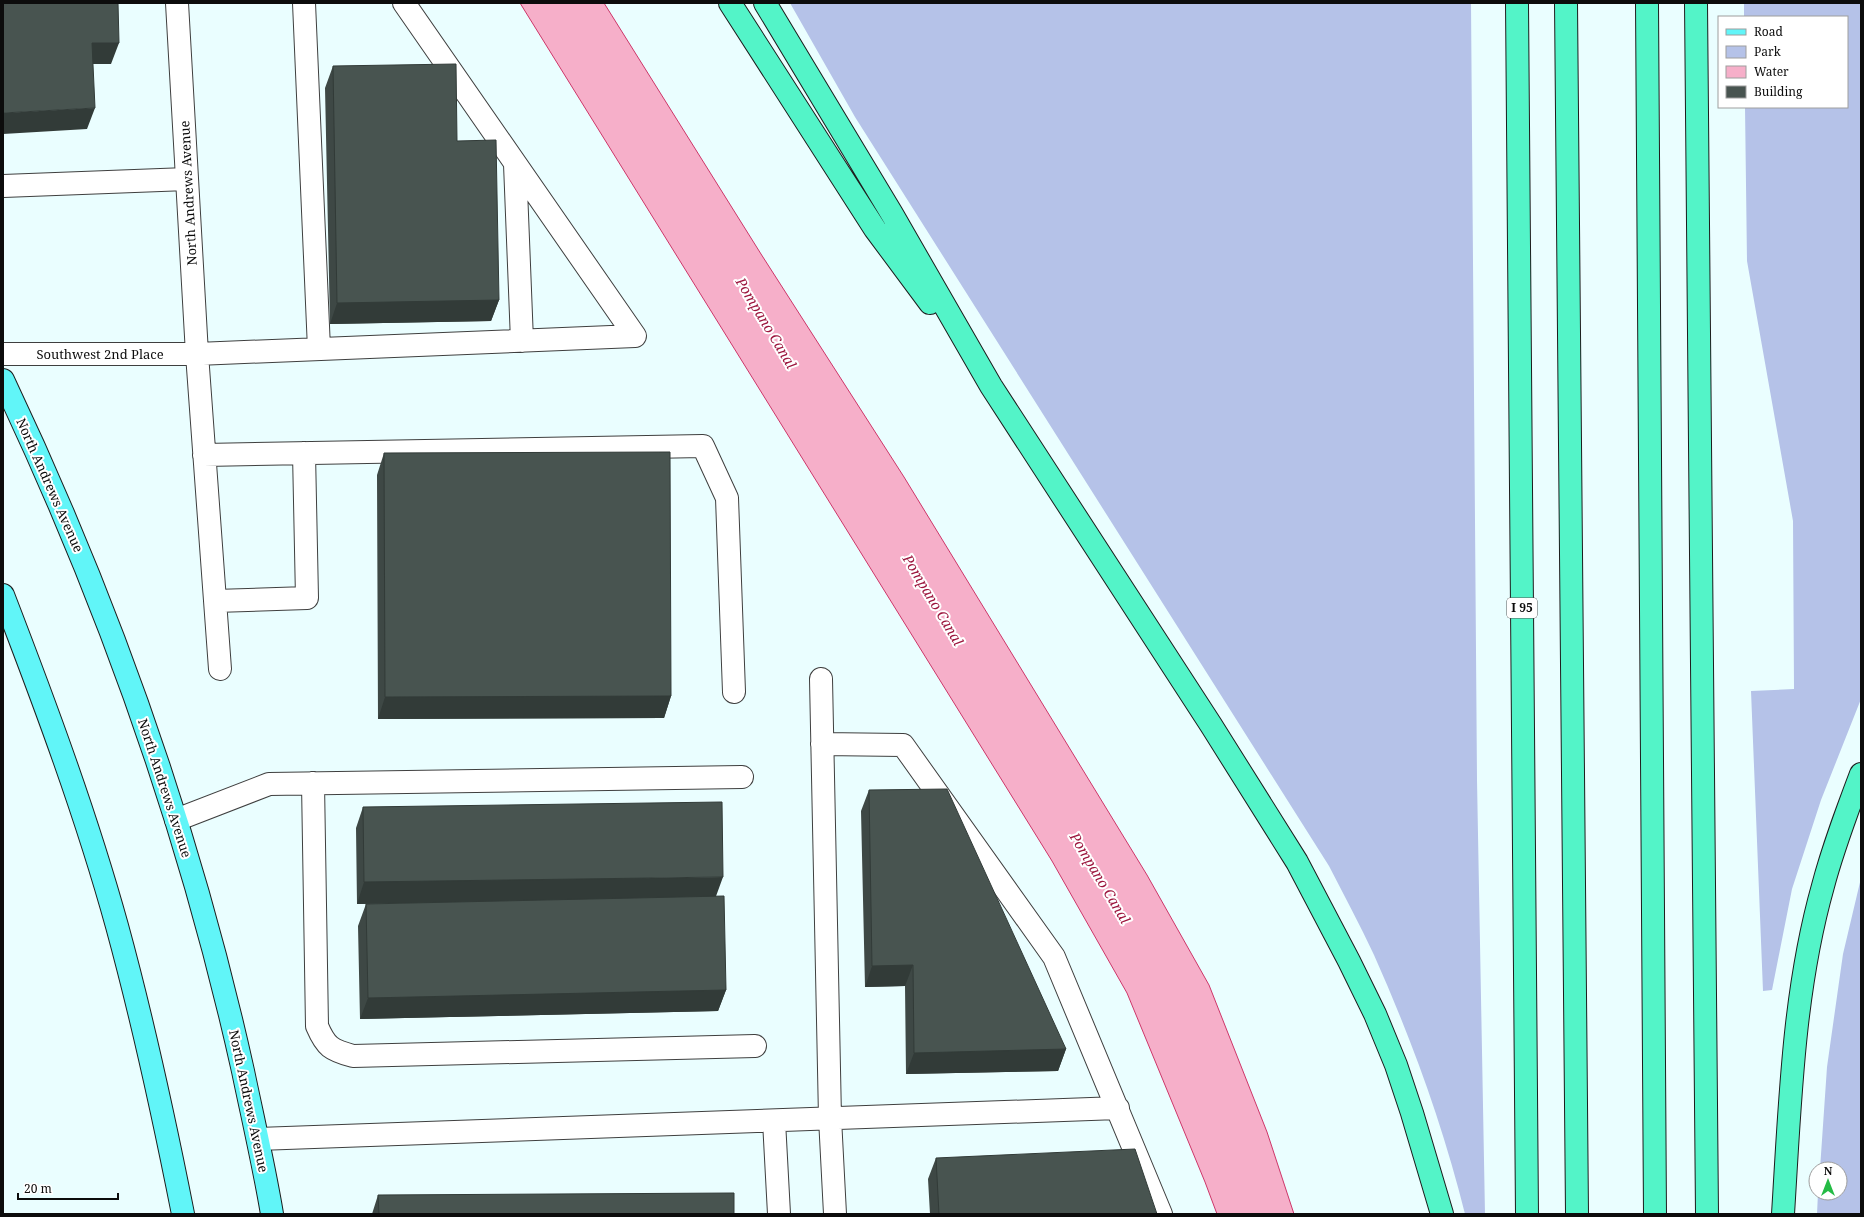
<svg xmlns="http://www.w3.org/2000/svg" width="1864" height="1217" font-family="'Noto Serif',serif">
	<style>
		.green { fill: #b5c2e8 }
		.water { fill: #f6afc9; stroke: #cd3669 }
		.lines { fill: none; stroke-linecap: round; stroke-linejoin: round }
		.minor-casing { stroke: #3f3f3f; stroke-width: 24 }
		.major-casing { stroke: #1d1d1d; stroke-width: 24 }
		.highway-casing { stroke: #1d1d1d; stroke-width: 24 }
		.minor { stroke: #fff; stroke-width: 22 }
		.major { stroke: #61f5f8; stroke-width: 22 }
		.highway { stroke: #53f4c8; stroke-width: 22 }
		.wall { fill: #3e4845 }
		.shaded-wall { fill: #323b38 }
		.building { fill: #485450; stroke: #323b38 }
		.labels { text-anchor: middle; stroke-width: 4; stroke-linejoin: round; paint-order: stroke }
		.shield { fill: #fff; stroke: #555; stroke-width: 1 }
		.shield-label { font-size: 12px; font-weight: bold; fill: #0c0c0c }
		.street-label { font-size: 13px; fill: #0c0c0c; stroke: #fff }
		.water-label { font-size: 14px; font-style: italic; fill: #9c163e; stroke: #fff }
	</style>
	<rect width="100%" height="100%" fill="#eafeff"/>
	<path class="green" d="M 790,3 L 1072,4 L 1079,3 L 1471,3 L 1477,780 L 1485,1214 L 1465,1214 C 1443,1125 1411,1038 1374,955 C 1360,925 1344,895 1329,866 L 855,117 Z
		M 1744,3 L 1861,3 L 1861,699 L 1821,800 L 1792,889 L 1772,990 L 1763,991 L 1751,691 L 1794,689 L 1793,521 L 1747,261 L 1745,107 L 1847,107 L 1847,17 L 1744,17 Z
		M 1861,878 L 1861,1214 L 1817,1214 L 1818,1193 L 1840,1193 L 1840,1169 L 1820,1169 L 1827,1067 L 1843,954 Z"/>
	<path class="water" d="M 520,3 L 604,3 L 761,254 L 904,477 L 1147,875 L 1209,985 L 1267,1132 L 1294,1214 L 1217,1214 L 1205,1182 L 1127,993 L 1052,861 Z"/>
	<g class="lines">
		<defs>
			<path id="minor" d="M 177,3 L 197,354 L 220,669
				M 304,3 L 319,349
				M 515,164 L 522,341
				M 3,186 L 187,179
				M 3,354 L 197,354 L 635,336 L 404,3
				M 204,455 L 703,446 L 727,498 L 734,692
				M 215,601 L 307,598 L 304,453
				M 821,679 L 830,1118 L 835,1214
				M 822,744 L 903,745 L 1054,957 L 1161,1214
				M 313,783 L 317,1026 C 326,1047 331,1050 353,1056 L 755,1046
				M 176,820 L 269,784 L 742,777
				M 774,1121 L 779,1214
				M 258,1139 L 1118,1108"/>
			<path id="major" d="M 3,380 C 108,601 190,832 243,1071 C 253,1119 264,1166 272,1214
				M 3,595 C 45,704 86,814 117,926 C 143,1021 164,1118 183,1214"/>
			<path id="highway" d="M 730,3 L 875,229 L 930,303
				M 765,3 L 892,214 L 991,386 L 1211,725 L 1297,862 L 1349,961 L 1375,1014 L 1396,1065 L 1412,1113 L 1442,1214
				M 1517,3 L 1527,1214
				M 1566,3 L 1577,1214
				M 1647,3 L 1655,1214
				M 1696,3 L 1707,1214
				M 1783,1214 C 1790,1105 1793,992 1823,886 C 1833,848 1847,811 1861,774"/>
		</defs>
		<use href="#minor" class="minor-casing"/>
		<use href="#major" class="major-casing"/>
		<use href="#highway" class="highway-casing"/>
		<use href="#minor" class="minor"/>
		<use href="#major" class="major"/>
		<use href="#highway" class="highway"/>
	</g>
	<path class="wall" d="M 333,66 L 457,141 L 499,300 L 491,321 L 330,324 L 325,88 Z
		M 384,453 L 671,696 L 664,718 L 378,719 L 377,475 Z
		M 869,790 L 1066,1049 L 1058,1071 L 906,1074 L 905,986 L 865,987 L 861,811 Z
		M 363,807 L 716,896 L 726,990 L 718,1011 L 360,1019 L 358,926 L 366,904 L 478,902 L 357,904 L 356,828 Z
		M 936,1158 L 1157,1214 L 930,1214 L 928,1179 Z
		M 378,1195 L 734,1214 L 372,1214 Z"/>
	<path class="shaded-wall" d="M 92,43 L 119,43 L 111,64 L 84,64 Z
		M 95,108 L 87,129 L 3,134 L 3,113 Z
		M 499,300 L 491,321 L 330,324 L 337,303 Z
		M 671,696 L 664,718 L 378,719 L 385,697 Z
		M 723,877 L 715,899 L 357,904 L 364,882 Z
		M 913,965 L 905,986 L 865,987 L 872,966 Z
		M 726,990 L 718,1011 L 360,1019 L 368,998 Z
		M 1066,1049 L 1058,1071 L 906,1074 L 914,1053 Z"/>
	<path class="building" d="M 3,3 L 118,3 L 119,43 L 92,43 L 95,108 L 3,113 Z
		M 456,64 L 457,141 L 496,140 L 499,300 L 337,303 L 333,66 Z
		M 670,452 L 671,696 L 385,697 L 384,453 Z
		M 947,789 L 1066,1049 L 914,1053 L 913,965 L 872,966 L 869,790 Z
		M 722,802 L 723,877 L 364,882 L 363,807 Z
		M 724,896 L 726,990 L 368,998 L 366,904 Z
		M 1135,1149 L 1157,1214 L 939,1214 L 936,1158 Z
		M 734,1193 L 734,1214 L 379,1214 L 378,1195 Z"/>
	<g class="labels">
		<rect class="shield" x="1507" y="598" width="30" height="20" rx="3"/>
		<g class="shield-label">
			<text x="1522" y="612">I 95</text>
		</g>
		<g class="street-label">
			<text transform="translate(188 193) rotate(-93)" y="5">North Andrews Avenue</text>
			<text x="100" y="359">Southwest 2nd Place</text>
			<text transform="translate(50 485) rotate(66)" y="5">North Andrews Avenue</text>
			<text transform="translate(165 788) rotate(72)" y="5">North Andrews Avenue</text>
			<text transform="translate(249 1101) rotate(78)" y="5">North Andrews Avenue</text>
		</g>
		<g class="water-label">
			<text transform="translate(766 323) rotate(59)" y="5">Pompano Canal</text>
			<text transform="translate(933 600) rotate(59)" y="5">Pompano Canal</text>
			<text transform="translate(1100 878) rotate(59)" y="5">Pompano Canal</text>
		</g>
	</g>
	<rect width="1864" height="1217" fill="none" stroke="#0c0c0c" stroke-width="8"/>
	<rect x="1718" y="16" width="130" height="92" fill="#ffffff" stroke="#9e9e9e"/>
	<rect x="1726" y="29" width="20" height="6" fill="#61f5f8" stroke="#9e9e9e"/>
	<text x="1754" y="36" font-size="12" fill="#0c0c0c">Road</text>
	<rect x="1726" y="46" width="20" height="12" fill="#b5c2e8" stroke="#9e9e9e"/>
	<text x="1754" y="56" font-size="12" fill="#0c0c0c">Park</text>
	<rect x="1726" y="66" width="20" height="12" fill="#f6afc9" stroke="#9e9e9e"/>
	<text x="1754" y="76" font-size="12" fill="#0c0c0c">Water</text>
	<rect x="1726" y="86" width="20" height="12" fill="#485450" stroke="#9e9e9e"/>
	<text x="1754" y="96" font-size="12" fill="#0c0c0c">Building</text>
	<g transform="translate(1828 1181)"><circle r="19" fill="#ffffff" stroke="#9e9e9e"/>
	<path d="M0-3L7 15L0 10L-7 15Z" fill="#24bb45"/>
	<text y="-6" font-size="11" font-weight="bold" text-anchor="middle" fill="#0c0c0c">N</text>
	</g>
	<path d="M18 1193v6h100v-6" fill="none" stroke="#0c0c0c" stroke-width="2"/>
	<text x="24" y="1193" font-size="12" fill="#0c0c0c" stroke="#ffffff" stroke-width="3" paint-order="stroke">20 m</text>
</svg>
